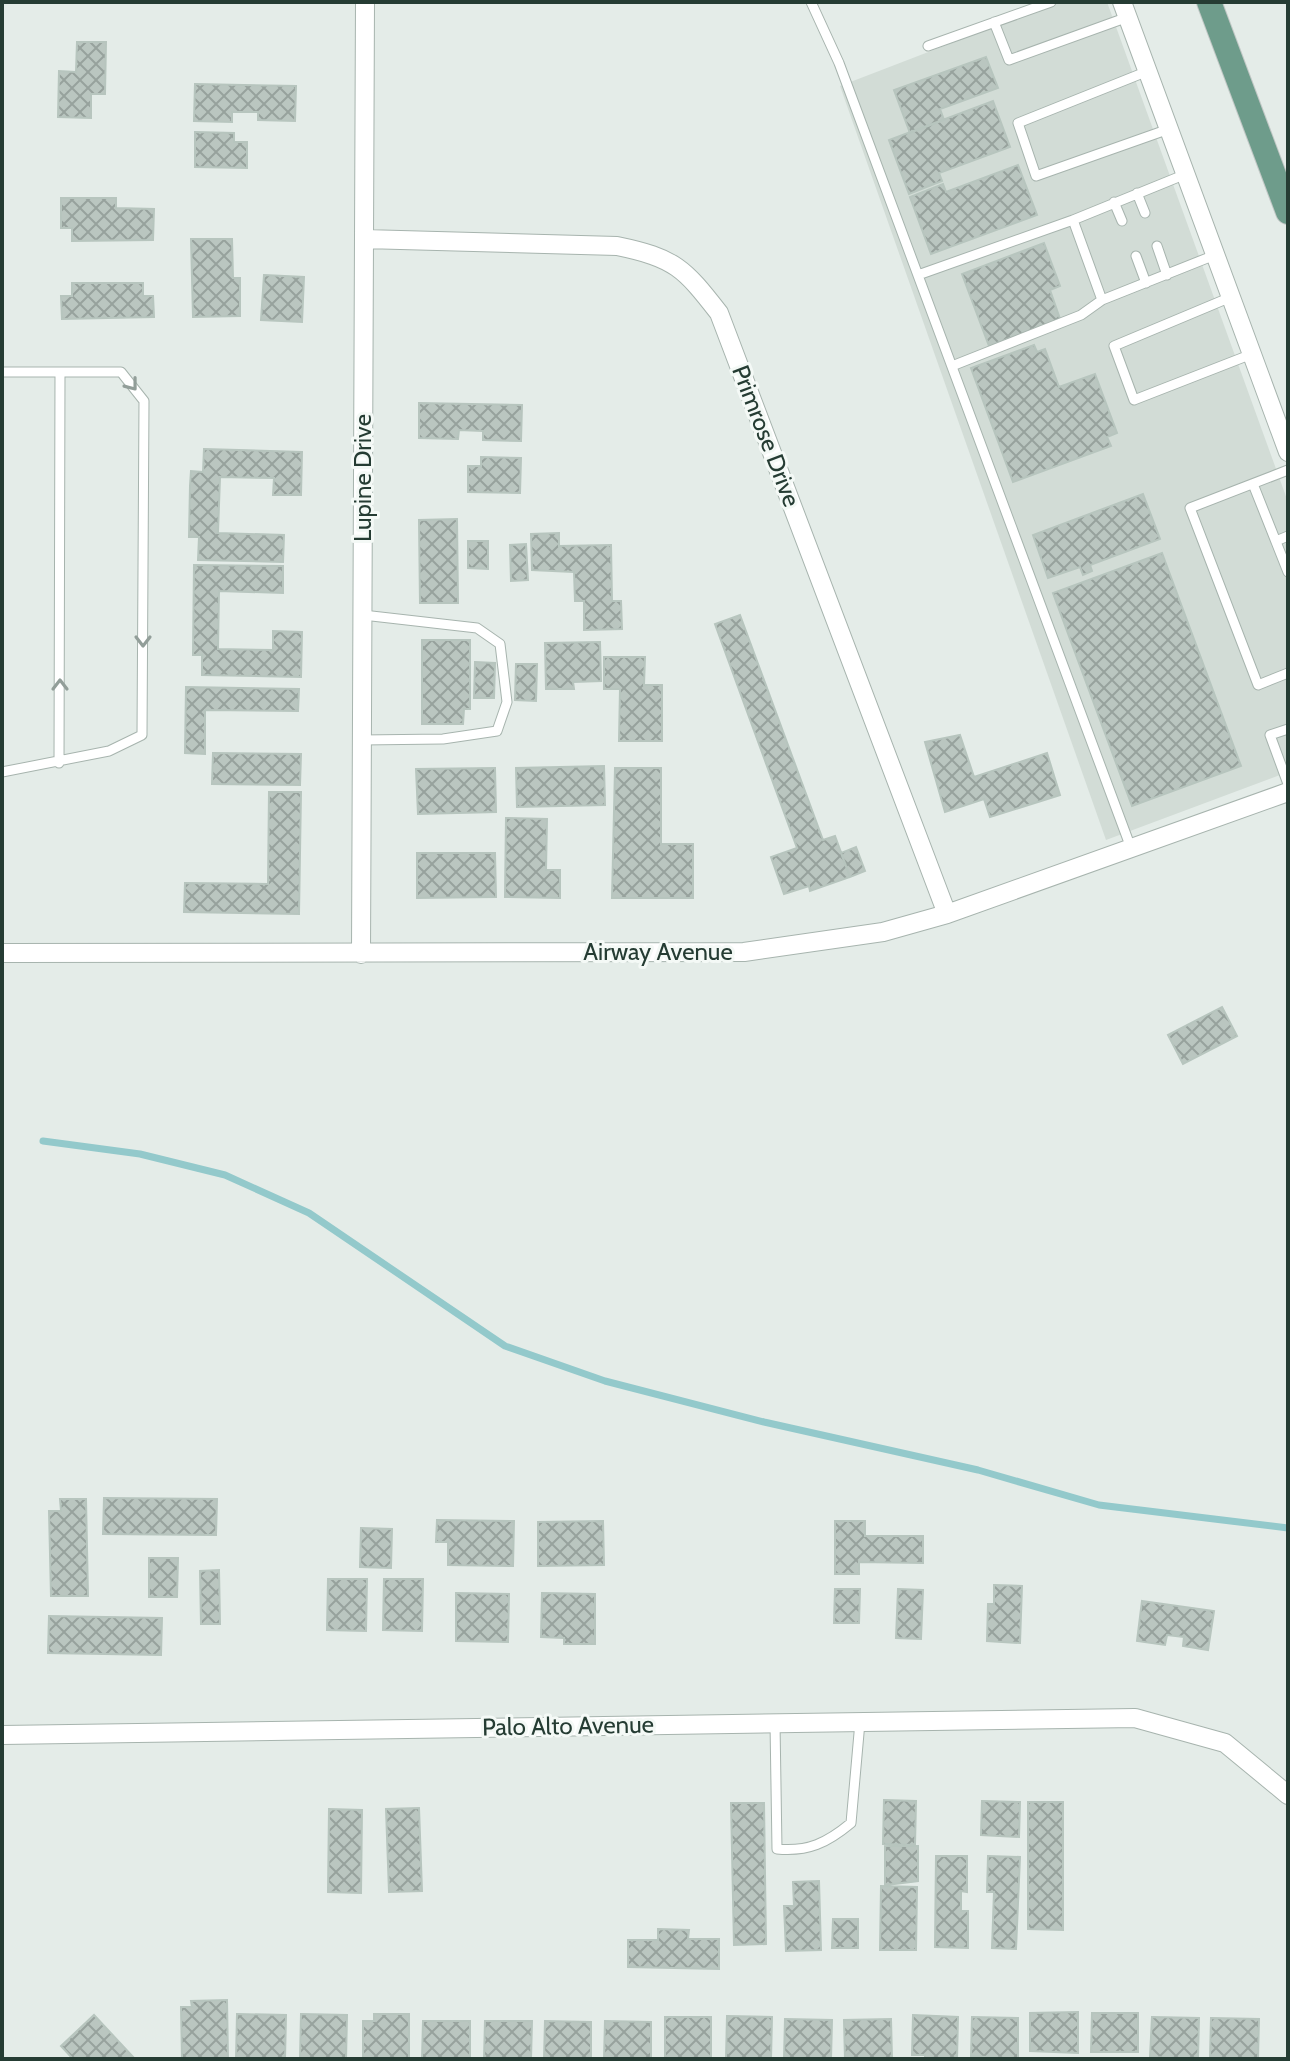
<svg xmlns="http://www.w3.org/2000/svg" width="1290" height="2061" font-family="Cabin,sans-serif">
	<style>
		.built { fill: #d2dcd6 }
		.lines { fill: none; stroke-linecap: round; stroke-linejoin: round }
		.stream { stroke: #93c9cb; stroke-width: 7 }
		.building { fill: url(#building-cross-hatch); stroke: #b7c5be; stroke-width: 2 }
		.lane-casing { stroke: #a7b4ae; stroke-width: 11 }
		.street-casing { stroke: #a7b4ae; stroke-width: 20 }
		.primary-casing { stroke: #c2c8c6; stroke-width: 26 }
		.lane { stroke: #fff; stroke-width: 9 }
		.street { stroke: #fff; stroke-width: 18 }
		.primary { stroke: #6e9c8b; stroke-width: 24 }
		.oneway { stroke: #929e99 }
		.labels { text-anchor: middle; stroke-width: 6; stroke-linejoin: round; paint-order: stroke }
		.street-label { font-size: 24px; fill: #253c33; stroke: #f4f9f6 }
	</style>
	<defs>
		<pattern id="building-cross-hatch" width="8" height="8" patternUnits="userSpaceOnUse" patternTransform="scale(2)"><rect width="8" height="8" fill="#bac6c0"/><path d="M0 0l8 8M0 8l8-8" fill="none" stroke="#97a29d"/></pattern>
	</defs>
	<rect width="100%" height="100%" fill="#e4ece8"/>
	<path class="built" d="M 1058,2 L 1107,2 L 1288,502 L 1288,772 L 1106,840 L 840,86 Z"/>
	<g class="lines">
		<path class="stream" d="M 43,1141 L 140,1154 L 225,1175 L 309,1213 L 505,1346 L 605,1381 L 764,1422 L 978,1470 L 1099,1505 L 1288,1528"/>
	</g>
	<path class="building" d="M 77,42 L 106,42 L 105,94 L 91,94 L 91,118 L 58,117 L 59,71 L 76,72 Z
		M 986,57 L 998,88 L 940,109 L 944,120 L 910,133 L 894,90 Z
		M 195,84 L 296,86 L 295,121 L 258,120 L 258,112 L 232,112 L 232,122 L 194,121 Z
		M 993,101 L 1010,147 L 939,173 L 942,181 L 909,194 L 889,140 Z
		M 195,132 L 234,133 L 234,142 L 247,142 L 247,168 L 195,167 Z
		M 1018,165 L 1037,215 L 931,254 L 910,197 L 943,184 L 946,192 Z
		M 61,198 L 116,198 L 116,208 L 154,209 L 153,240 L 72,241 L 72,228 L 61,228 Z
		M 191,239 L 232,239 L 233,278 L 240,278 L 240,316 L 193,317 Z
		M 1044,243 L 1060,286 L 1050,290 L 1060,319 L 989,346 L 962,274 Z
		M 264,275 L 304,277 L 302,322 L 261,320 Z
		M 72,283 L 143,283 L 143,296 L 153,296 L 154,317 L 62,319 L 61,296 L 72,296 Z
		M 1034,345 L 1037,352 L 1045,349 L 1059,387 L 1095,374 L 1117,433 L 1107,437 L 1111,446 L 1013,482 L 971,368 Z
		M 419,403 L 522,405 L 521,441 L 483,440 L 483,431 L 459,430 L 458,439 L 419,438 Z
		M 204,449 L 302,452 L 301,495 L 273,495 L 274,478 L 220,477 L 218,533 L 284,535 L 283,562 L 198,560 L 199,537 L 189,537 L 190,486 L 191,471 L 203,472 Z
		M 481,457 L 521,458 L 520,493 L 468,492 L 468,466 L 481,466 Z
		M 1143,494 L 1160,539 L 1090,565 L 1092,571 L 1083,575 L 1080,567 L 1048,578 L 1033,535 Z
		M 457,519 L 458,603 L 420,603 L 419,520 Z
		M 559,533 L 559,546 L 611,545 L 612,601 L 621,601 L 622,629 L 584,630 L 584,601 L 575,601 L 574,572 L 532,570 L 531,534 Z
		M 468,541 L 488,541 L 488,569 L 468,568 Z
		M 526,544 L 528,580 L 511,581 L 510,545 Z
		M 1162,553 L 1241,766 L 1132,806 L 1053,593 Z
		M 194,565 L 283,566 L 283,593 L 219,591 L 218,649 L 273,650 L 273,631 L 302,632 L 301,677 L 202,675 L 202,655 L 193,655 Z
		M 740,615 L 823,840 L 835,836 L 850,877 L 810,891 L 809,886 L 784,894 L 771,857 L 797,848 L 715,624 Z
		M 422,640 L 470,640 L 470,709 L 464,709 L 463,724 L 422,724 Z
		M 600,642 L 601,681 L 573,682 L 574,689 L 546,689 L 545,643 Z
		M 604,657 L 645,657 L 644,685 L 662,685 L 662,741 L 619,741 L 620,689 L 604,689 Z
		M 475,662 L 495,663 L 494,698 L 474,698 Z
		M 516,664 L 537,664 L 536,701 L 515,700 Z
		M 186,687 L 299,689 L 298,711 L 205,710 L 205,754 L 185,753 Z
		M 960,735 L 974,777 L 1047,753 L 1060,795 L 990,817 L 984,799 L 945,812 L 925,742 Z
		M 213,753 L 301,754 L 300,785 L 212,784 Z
		M 604,766 L 605,805 L 517,807 L 516,768 Z
		M 495,768 L 496,812 L 418,814 L 416,769 Z
		M 615,768 L 661,768 L 661,844 L 693,844 L 693,898 L 612,898 Z
		M 269,792 L 301,792 L 299,914 L 184,912 L 185,883 L 268,884 Z
		M 506,818 L 547,819 L 546,870 L 560,870 L 560,898 L 505,897 Z
		M 856,847 L 865,871 L 850,877 L 841,853 Z
		M 417,853 L 495,853 L 496,897 L 417,898 Z
		M 1222,1007 L 1237,1036 L 1183,1064 L 1168,1035 Z
		M 104,1498 L 217,1499 L 216,1535 L 103,1534 Z
		M 60,1499 L 86,1499 L 88,1596 L 51,1596 L 49,1511 L 61,1511 Z
		M 437,1520 L 514,1521 L 513,1566 L 448,1565 L 448,1542 L 436,1542 Z
		M 603,1521 L 604,1565 L 538,1566 L 538,1522 Z
		M 835,1521 L 865,1521 L 865,1536 L 923,1536 L 923,1563 L 859,1562 L 859,1574 L 835,1574 Z
		M 361,1528 L 392,1529 L 391,1568 L 360,1567 Z
		M 149,1558 L 178,1558 L 177,1597 L 149,1597 Z
		M 219,1570 L 220,1624 L 201,1624 L 200,1571 Z
		M 328,1579 L 367,1579 L 366,1631 L 327,1630 Z
		M 384,1579 L 423,1579 L 422,1631 L 383,1630 Z
		M 994,1585 L 1022,1586 L 1020,1643 L 987,1641 L 988,1604 L 994,1604 Z
		M 835,1589 L 860,1589 L 859,1623 L 834,1623 Z
		M 898,1589 L 923,1590 L 921,1639 L 896,1638 Z
		M 456,1593 L 509,1594 L 508,1642 L 456,1641 Z
		M 542,1593 L 595,1594 L 595,1644 L 564,1644 L 564,1638 L 541,1637 Z
		M 1142,1601 L 1214,1611 L 1208,1650 L 1183,1646 L 1184,1637 L 1167,1635 L 1165,1645 L 1137,1641 Z
		M 49,1616 L 162,1618 L 161,1655 L 48,1653 Z
		M 884,1800 L 916,1801 L 915,1845 L 883,1844 Z
		M 982,1801 L 1020,1802 L 1019,1837 L 981,1835 Z
		M 1028,1802 L 1063,1802 L 1063,1930 L 1028,1929 Z
		M 731,1803 L 764,1803 L 766,1944 L 734,1945 Z
		M 419,1808 L 422,1891 L 389,1892 L 386,1809 Z
		M 329,1809 L 362,1810 L 361,1893 L 328,1892 Z
		M 885,1846 L 918,1846 L 918,1881 L 885,1885 Z
		M 936,1856 L 967,1856 L 967,1892 L 961,1891 L 961,1911 L 968,1911 L 968,1948 L 935,1947 Z
		M 988,1856 L 1020,1857 L 1016,1949 L 992,1948 L 994,1892 L 987,1892 Z
		M 819,1881 L 821,1950 L 786,1951 L 784,1906 L 794,1906 L 793,1882 Z
		M 881,1886 L 917,1887 L 916,1950 L 880,1950 Z
		M 833,1919 L 858,1919 L 858,1948 L 832,1948 Z
		M 658,1929 L 689,1930 L 688,1939 L 719,1939 L 719,1969 L 628,1967 L 628,1940 L 658,1940 Z
		M 227,2000 L 228,2059 L 182,2059 L 181,2007 L 192,2007 L 191,2001 Z
		M 1078,2012 L 1078,2053 L 1030,2051 L 1030,2013 Z
		M 1092,2013 L 1138,2013 L 1138,2052 L 1091,2052 Z
		M 237,2014 L 286,2015 L 285,2059 L 236,2059 Z
		M 301,2014 L 347,2015 L 346,2059 L 300,2059 Z
		M 374,2014 L 409,2014 L 409,2059 L 363,2059 L 363,2021 L 374,2021 Z
		M 94,2015 L 135,2059 L 73,2059 L 61,2046 Z
		M 913,2015 L 958,2017 L 957,2059 L 925,2059 L 925,2055 L 912,2055 Z
		M 727,2016 L 772,2017 L 771,2059 L 726,2059 Z
		M 665,2017 L 711,2017 L 711,2059 L 665,2059 Z
		M 972,2017 L 1018,2018 L 1018,2059 L 971,2056 Z
		M 1152,2017 L 1199,2018 L 1198,2059 L 1150,2057 Z
		M 1211,2018 L 1259,2019 L 1258,2059 L 1210,2059 Z
		M 785,2019 L 832,2020 L 831,2059 L 784,2059 Z
		M 891,2019 L 892,2059 L 845,2059 L 844,2020 Z
		M 423,2021 L 470,2021 L 470,2059 L 422,2059 Z
		M 485,2021 L 532,2021 L 531,2059 L 484,2059 Z
		M 545,2021 L 591,2022 L 591,2059 L 544,2059 Z
		M 605,2021 L 651,2022 L 651,2059 L 604,2059 Z"/>
	<g class="lines">
		<defs>
			<path id="lane" d="M 811,2 L 839,63 L 1131,848
				M 994,22 L 1009,60 L 1128,17
				M 928,46 L 1051,2
				M 1148,71 L 1018,123 L 1036,176 L 1169,129
				M 1186,174 L 1073,220 L 1102,300 L 1215,255
				M 1137,193 L 1145,213
				M 1114,202 L 1122,221
				M 1157,246 L 1167,275
				M 1136,256 L 1146,283
				M 918,275 L 1073,220
				M 1231,297 L 1114,346 L 1134,400 L 1252,354
				M 952,366 L 1081,315 L 1102,300
				M 2,372 L 121,372 L 144,401 L 142,735 L 109,751 L 2,772
				M 1288,470 L 1190,508 L 1258,685 L 1288,673
				M 1253,484 L 1288,572
				M 1276,541 L 1288,536
				M 1288,729 L 1270,735 L 1288,784
				M 362,740 L 443,739 L 497,731 L 507,702 L 500,644 L 477,628 L 363,615
				M 59,763 L 60,373
				M 775,1723 L 777,1849 C 808,1852 827,1843 851,1823 L 860,1722"/>
			<path id="street" d="M 1122,2 L 1288,452
				M 364,239 L 617,246 C 675,258 684,268 719,313 L 947,914
				M 2,953 L 744,952 L 883,932 L 947,914 L 1288,792
				M 361,954 L 365,2
				M 2,1735 L 1135,1718 L 1225,1743 L 1288,1795"/>
			<path id="primary" d="M 1209,2 L 1288,212"/>
		</defs>
		<use href="#lane" class="lane-casing"/>
		<use href="#street" class="street-casing"/>
		<use href="#primary" class="primary-casing"/>
		<use href="#lane" class="lane"/>
		<use href="#street" class="street"/>
		<use href="#primary" class="primary"/>
	</g>
	<defs><path id="oneway-chevron" d="M-2-3.5L2.5 0L-2 3.5" fill="none" stroke-width="1.6" stroke-linecap="round" stroke-linejoin="round" transform="scale(2)"/></defs>
	<g class="oneway">
		<use href="#oneway-chevron" transform="translate(132 385) rotate(52)"/>
		<use href="#oneway-chevron" transform="translate(143 641) rotate(90)"/>
		<use href="#oneway-chevron" transform="translate(60 685) rotate(-90)"/>
	</g>
	<g class="labels">
		<g class="street-label">
			<text transform="translate(766 436) rotate(69)" y="8">Primrose Drive</text>
			<text transform="translate(363 478) rotate(-90)" y="8">Lupine Drive</text>
			<text x="658" y="960">Airway Avenue</text>
			<text transform="translate(568 1726) rotate(-1)" y="8">Palo Alto Avenue</text>
		</g>
	</g>
	<rect width="1290" height="2061" fill="none" stroke="#253c33" stroke-width="8"/>
</svg>
